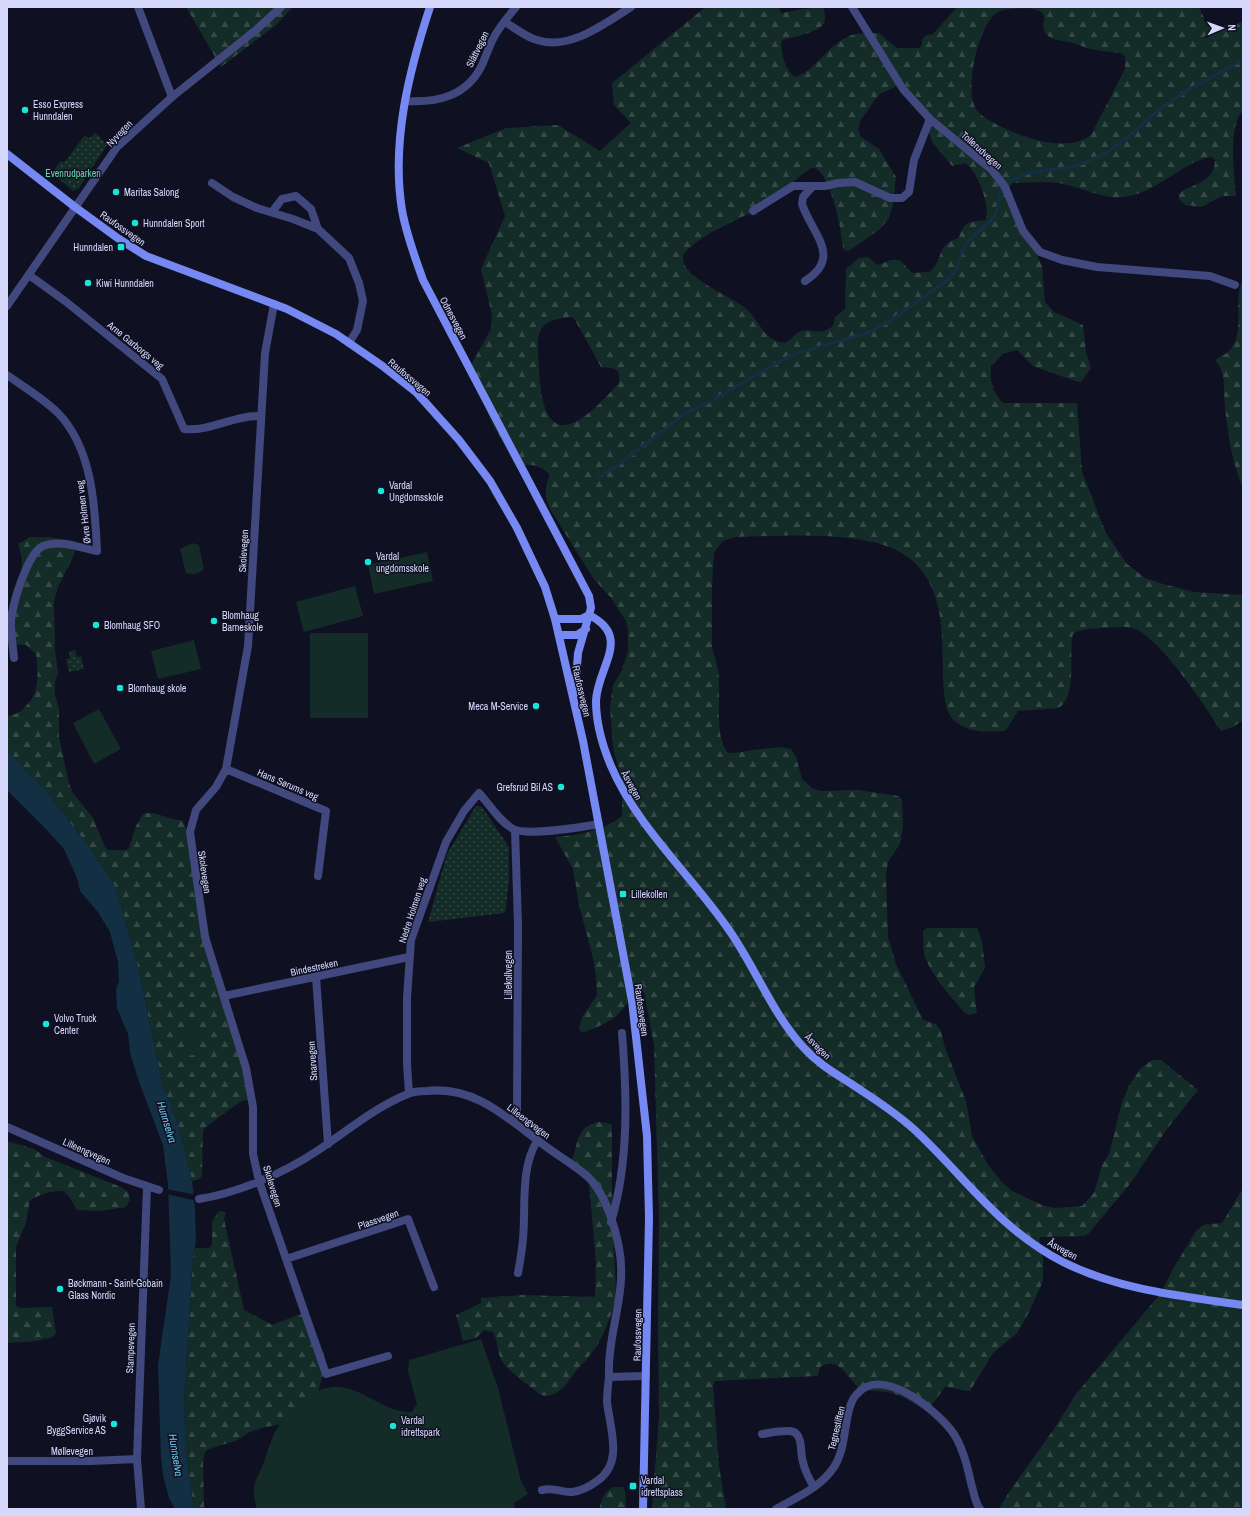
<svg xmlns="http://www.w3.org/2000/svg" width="1250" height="1516" font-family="'Archivo Narrow',sans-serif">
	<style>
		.grass { fill: url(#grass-dots) }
		.forest { fill: url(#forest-firs); fill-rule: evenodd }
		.garden { fill: #142c27 }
		.water { fill: #132f44 }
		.pier { fill: #101023 }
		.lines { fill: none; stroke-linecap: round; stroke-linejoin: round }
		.stream { stroke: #132f44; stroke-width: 3 }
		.street { stroke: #40487d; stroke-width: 8 }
		.secondary { stroke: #7688f2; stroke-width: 8 }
		.poi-dot { fill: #16e7d8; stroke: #101023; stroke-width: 1.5 }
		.labels { text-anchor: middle; stroke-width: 3; stroke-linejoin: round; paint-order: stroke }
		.street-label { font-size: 10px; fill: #d6d8fb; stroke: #101023 }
		.poi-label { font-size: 10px; fill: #d6d8fb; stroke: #101023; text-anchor: start }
		.park-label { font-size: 10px; fill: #69d4a7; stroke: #101023 }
		.water-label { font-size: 11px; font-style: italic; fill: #6ecbf1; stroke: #101023 }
	</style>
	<defs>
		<pattern id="grass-dots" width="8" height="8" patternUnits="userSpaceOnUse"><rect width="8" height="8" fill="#142c27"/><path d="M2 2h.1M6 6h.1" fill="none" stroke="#354a47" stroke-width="1.8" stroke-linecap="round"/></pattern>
		<pattern id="forest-firs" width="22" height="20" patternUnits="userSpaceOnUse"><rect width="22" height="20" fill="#142c27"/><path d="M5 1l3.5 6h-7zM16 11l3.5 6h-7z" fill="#354a47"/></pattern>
	</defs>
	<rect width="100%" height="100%" fill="#101023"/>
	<path class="grass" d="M 96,133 L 107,145 L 79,188 L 73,191 L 53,174 L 53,171 L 61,161 L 64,163 L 85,135 L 89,138 Z
		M 75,650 L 77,657 L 81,656 L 84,669 L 69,672 L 66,659 L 70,658 L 69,652 Z
		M 476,806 L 482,807 L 509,847 L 509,881 L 505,913 L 428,922 L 447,854 Z"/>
	<path class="forest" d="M 186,7 L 293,7 L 276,25 L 221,67 Z
		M 710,7 L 779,7 L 781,13 L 803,9 L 824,7 C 824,12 826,19 824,23 C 820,32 791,38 782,40 C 779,50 786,72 795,77 C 815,72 828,43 852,35 C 860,32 871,34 879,33 L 897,48 L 919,48 L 922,45 L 922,40 L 925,36 L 933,34 L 957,7 L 1199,7 L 1208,27 L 1235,25 L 1243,21 L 1243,111 C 1228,123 1234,177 1236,196 L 1222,196 L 1202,207 L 1185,205 L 1179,199 L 1179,194 L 1182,191 C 1198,183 1215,180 1215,159 L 1211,157 C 1183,161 1156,194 1124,197 C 1104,200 1078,186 1059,183 C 1044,181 1028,183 1013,183 L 1010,186 L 1010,196 L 1042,266 L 1045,302 L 1054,312 L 1083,325 L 1086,352 L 1091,368 L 1081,382 L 1075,381 L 1033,366 L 1017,350 L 1004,353 L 991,366 C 990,382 992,391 1003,403 L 1077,403 L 1082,472 L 1106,533 L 1127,564 L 1145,578 L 1163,584 L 1194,592 L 1243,595 L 1243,720 L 1233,727 L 1221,731 C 1207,708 1159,637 1135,629 C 1126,625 1112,628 1102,628 C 1091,629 1082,628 1073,634 C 1068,653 1078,695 1059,708 L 1018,711 L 1006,730 L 1002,731 C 985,732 970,733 956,722 C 926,699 967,597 905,555 C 867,529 781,536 736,537 L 723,541 L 714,552 L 712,585 L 712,643 C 712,653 717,661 718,670 C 722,692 713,737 728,753 C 747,753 774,744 791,749 L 796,757 L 802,779 L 812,788 L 821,791 L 858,790 L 898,796 L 902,799 L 903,826 L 900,844 L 888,862 L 886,875 L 888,937 L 896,964 L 923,1020 L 936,1024 L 941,1031 L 945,1048 L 966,1101 L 972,1136 L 988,1165 L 1002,1182 L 1012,1191 L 1042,1205 L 1055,1208 L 1082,1206 L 1094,1193 L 1102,1165 L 1109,1154 L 1122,1102 L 1129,1086 L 1141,1068 L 1152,1060 L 1161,1060 L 1198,1090 L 1167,1129 L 1129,1185 L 1088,1234 L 1085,1236 L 1040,1237 L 1039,1241 L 1043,1258 L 1043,1281 L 1028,1314 L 1017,1333 L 993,1353 L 970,1391 C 960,1391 954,1387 945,1387 L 927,1411 C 916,1405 904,1396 892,1393 C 885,1391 863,1391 859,1388 C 848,1379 840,1355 820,1367 L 818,1376 L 715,1381 L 713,1385 L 719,1466 L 726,1509 L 652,1509 L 659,1416 L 658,1327 L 659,1217 L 654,1045 L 644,992 C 632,994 625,1008 616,1016 C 609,1022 592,1030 583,1032 L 579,1030 L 582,1017 L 597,995 L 596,976 L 593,958 L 579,905 L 573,869 L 555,837 C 579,835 602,831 622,816 L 622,780 L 613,748 L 610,707 L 613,685 L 622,670 L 628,652 L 628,630 L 626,621 L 611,598 L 593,578 L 550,509 C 544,496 545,487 550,474 C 537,464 533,464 516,466 L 491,421 L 470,367 L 491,329 L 492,315 L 481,269 L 505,216 L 489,163 L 457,148 L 506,128 L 558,125 L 600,151 L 631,123 L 614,105 L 612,83 L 703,9 ZM 1027,8 C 1058,12 1035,23 1047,35 C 1053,42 1065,40 1073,43 C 1079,44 1084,48 1090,49 C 1100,51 1111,52 1121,53 L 1125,56 L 1125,69 L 1091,135 C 1067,154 1020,137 996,124 C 989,120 978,115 975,107 C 965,87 978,30 994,15 C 1002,8 1017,9 1027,8 ZM 897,86 L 906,86 L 918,99 L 932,142 L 952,166 L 965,163 C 978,171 990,205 986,220 C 970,222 965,220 959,237 C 956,240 951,240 948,243 C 938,250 941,264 929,272 L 912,273 L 900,260 L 891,260 L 878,265 L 868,257 L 859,258 L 846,269 L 845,309 L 835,317 L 833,326 C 818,337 813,328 801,331 C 795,333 791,340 785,343 C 761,340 761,320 744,307 C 730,297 690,279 684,264 C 683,262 683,257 683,255 C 702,232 732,224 757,209 C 768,202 778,193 789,185 C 797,180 805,170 814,167 C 832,177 841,228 843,248 L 846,251 L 850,250 L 880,229 L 889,218 L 893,205 L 896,177 L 879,149 L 861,137 L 858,129 L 861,120 L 874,101 L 880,94 ZM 570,317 L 574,318 L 601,367 C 614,368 623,368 618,384 C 578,429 543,453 539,370 C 539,357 535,339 542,328 C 548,319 560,319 570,317 Z
		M 1243,279 L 1243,487 C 1233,469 1227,428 1225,407 C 1223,390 1227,373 1215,360 C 1219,357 1225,355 1228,352 C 1247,334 1232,300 1243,279 Z
		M 30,537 L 47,537 L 76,541 L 74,555 L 58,587 L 54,601 L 55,650 L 58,673 L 55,681 L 55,695 L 59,708 L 59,736 L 69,784 L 73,793 L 93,818 L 105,847 L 108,850 L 126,850 L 129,848 L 136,826 L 143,814 C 157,810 168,821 182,820 L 187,830 L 200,883 L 212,951 L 252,1099 C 249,1100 245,1100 242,1101 C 238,1103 205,1127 203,1130 L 202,1176 L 199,1179 L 192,1181 L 177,1121 L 163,1086 L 138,967 L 116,888 L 85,842 L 46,791 L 7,751 L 7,716 C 14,715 19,713 24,708 C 41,693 38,675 36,654 L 26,645 L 9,644 C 8,629 7,615 11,600 C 17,575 28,574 18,544 Z
		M 927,928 L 977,928 L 982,941 L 985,968 L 974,987 L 977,1013 L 969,1015 L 965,1013 C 952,998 928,972 924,953 C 923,946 923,938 923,931 Z
		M 599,1122 L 611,1124 L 612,1128 L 612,1193 L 616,1296 C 612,1315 603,1340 590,1355 C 586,1361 581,1365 576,1371 C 567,1383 558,1399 541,1395 C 530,1386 507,1372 501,1359 C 497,1351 498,1341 493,1332 L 484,1330 L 476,1338 L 463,1341 L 456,1315 L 481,1303 L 481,1298 L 523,1295 L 595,1297 L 596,1263 L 589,1183 L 568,1166 C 580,1153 571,1127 599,1122 Z
		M 7,1141 L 34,1149 L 45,1157 L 121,1187 L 128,1192 L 130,1200 L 126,1207 L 99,1211 L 77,1210 C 73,1204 70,1195 64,1192 C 57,1188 36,1196 30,1200 L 26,1222 L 16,1247 L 16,1306 L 20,1308 L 52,1307 L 56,1333 L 53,1337 L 36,1341 L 7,1343 Z
		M 1243,1188 L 1243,1509 L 999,1509 L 1009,1492 L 1054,1429 L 1076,1394 L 1161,1293 L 1173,1269 L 1196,1231 L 1203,1225 L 1221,1223 L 1224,1220 Z
		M 219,1211 L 226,1212 L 224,1219 L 244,1310 L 272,1325 L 306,1312 C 310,1323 324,1348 325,1359 C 326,1371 318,1382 319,1396 L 283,1424 L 265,1427 L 250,1432 L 235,1441 L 209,1449 L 205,1452 L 203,1462 L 204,1509 L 194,1509 L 186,1454 L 184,1399 L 193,1258 L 195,1248 L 209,1248 L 212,1245 L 212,1222 Z
		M 614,1487 L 623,1487 L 625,1491 L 626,1509 L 599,1509 C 602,1500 604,1490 614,1487 Z"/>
	<path class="garden" d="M 192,543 L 199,545 L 204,569 C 198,574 194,575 186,573 L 180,549 Z
		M 427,552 L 433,581 L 374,594 L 368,565 Z
		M 355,586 L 363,616 L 304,632 L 296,602 Z
		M 310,633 L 368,633 L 368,718 L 310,718 Z
		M 194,640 L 201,669 L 158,679 L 151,651 Z
		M 99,709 L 121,749 L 94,764 L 73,723 Z
		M 195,1030 L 200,1054 L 187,1056 L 182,1032 Z
		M 481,1339 L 498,1388 L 521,1481 L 528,1494 L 514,1503 L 515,1509 L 257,1509 C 255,1503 253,1494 254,1488 C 255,1480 260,1472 263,1465 C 266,1455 270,1444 274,1434 C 285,1412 315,1383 341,1387 C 367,1391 386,1413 412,1412 L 417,1404 L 408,1371 L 409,1360 Z"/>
	<path class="water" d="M 7,751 L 46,791 L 85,842 L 116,888 L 138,967 L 163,1086 L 177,1121 L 192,1181 L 195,1209 L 196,1241 L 193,1258 L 184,1399 L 186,1454 L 194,1509 L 175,1509 L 169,1498 L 163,1475 L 161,1457 L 158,1365 L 171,1275 L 168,1184 L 163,1145 L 138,1079 L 130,1052 L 128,1034 L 117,1008 L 116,989 L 119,981 L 118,962 L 110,932 L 98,912 L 80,891 L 77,878 L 64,849 L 45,828 L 7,790 Z"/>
	<path class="pier" d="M 166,1189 L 196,1195 L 197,1201 L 166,1194 Z"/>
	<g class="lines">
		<path class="stream" d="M 598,478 L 617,466 L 684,414 L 711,401 L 791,355 L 870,332 L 890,321 L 949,279 L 957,268 L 962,251 L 970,239 L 994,218 L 997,210 L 1000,192 L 1008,182 L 1028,173 L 1077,166 L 1106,153 L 1128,137 L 1160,109 L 1188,90 L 1243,60"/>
		<path class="street" d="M 138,7 L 172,97
			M 852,7 L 903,89 L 930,119 L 992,170 L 1005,187 L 1023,231 L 1040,252 L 1062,260 L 1097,267 L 1210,276 L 1235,285
			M 505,22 C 515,28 526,37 537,40 C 570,51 605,23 631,7
			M 405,101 C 438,103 467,96 482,65 C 486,56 489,47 493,39 C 499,27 508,17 516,7
			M 212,183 L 233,197 L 257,208 L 293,219 L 318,229 L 349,258 L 359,283 L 363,301 L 357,330 L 349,343
			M 753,211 L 793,186 L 825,186 L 838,183 L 855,182 L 890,198 L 902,198 L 909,192 L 914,160 L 930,119
			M 272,212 L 282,199 L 296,196 L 311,209 L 318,229
			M 29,275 L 65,301 L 162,379 L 184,429 C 210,432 234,415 260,416
			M 805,281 C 843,257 812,234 802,204 L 803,197 L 813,186
			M 274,304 L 265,353 L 248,646 L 226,769 L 216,787 L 196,810 L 190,832 L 205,937 L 246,1068 L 253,1107 L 253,1154 L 259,1181 L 326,1374 L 388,1356
			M 7,306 L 117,147 L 172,97 L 257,29 L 281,7
			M 7,375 C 24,387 44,399 58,413 C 92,448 95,505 97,551 C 80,548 60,539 43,546 C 28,552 10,609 11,624 C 11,635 13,647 14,658
			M 226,769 L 326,811 L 318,876
			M 316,977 L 328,1144
			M 224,996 L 409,957
			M 409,1093 L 407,1064 L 407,998 L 411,940 L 446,842 L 464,811 L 479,793 C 490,805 499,821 513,829 C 527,836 582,827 599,824
			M 513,1120 L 517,1110 L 518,925 L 515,830
			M 7,1127 L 123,1178 L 159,1190
			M 199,1199 C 238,1193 284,1173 317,1151 C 346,1132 375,1107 408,1094 C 414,1091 421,1091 427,1091 C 477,1085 511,1122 548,1148 C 560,1157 584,1171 592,1181 C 606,1198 615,1226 619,1248 C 628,1292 607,1333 609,1377 L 646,1376
			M 611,1222 C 629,1162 627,1095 622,1033
			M 286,1259 L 408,1219 L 434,1287
			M 518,1273 C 520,1262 522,1250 523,1239 C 526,1207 520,1169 537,1141
			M 762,1434 C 770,1433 786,1429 794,1432 C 803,1437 800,1453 803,1462 C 805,1471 809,1479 814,1487
			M 7,1461 L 91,1461 L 137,1459
			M 542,1490 C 555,1487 562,1493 572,1492 C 581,1491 589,1487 597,1481 C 624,1463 610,1429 607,1402 C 607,1394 608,1385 609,1377
			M 141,1509 L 137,1459 L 147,1187
			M 776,1509 C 797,1497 820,1488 834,1467 C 848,1446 843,1410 856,1395 C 881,1364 934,1409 951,1430 C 962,1444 967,1465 971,1483 C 974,1492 974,1501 980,1509"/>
		<path class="secondary" d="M 430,7 C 409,71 391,142 402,210 C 406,234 415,257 423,280 L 589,596 L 591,608 L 578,653 L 575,693
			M 7,154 L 75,207 L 119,239 L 146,256 L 287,309 L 336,334 L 384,367 L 416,392 L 459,440 L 490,481 L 517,528 L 545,587 L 555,619 L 583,741 L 632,1001 L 647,1136 L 649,1218 L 643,1509
			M 589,615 C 633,637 597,667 596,701 C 596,722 603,747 611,766 C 637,827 692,876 729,930 C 755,967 773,1015 804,1048 C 821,1067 842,1077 862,1091 C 882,1104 903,1118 920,1135 C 968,1181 1001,1230 1063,1262 C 1119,1290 1181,1296 1243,1305
			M 555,619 L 581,619 L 589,615
			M 559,635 L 577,635 L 586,629"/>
	</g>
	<g class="poi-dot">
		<circle cx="25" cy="110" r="4"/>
		<circle cx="116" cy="192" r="4"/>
		<circle cx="135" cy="223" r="4"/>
		<rect x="117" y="243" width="8" height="8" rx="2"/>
		<circle cx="88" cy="283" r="4"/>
		<circle cx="381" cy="491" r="4"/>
		<circle cx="368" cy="562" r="4"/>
		<circle cx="214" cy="621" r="4"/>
		<circle cx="96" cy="625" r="4"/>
		<circle cx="120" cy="688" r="4"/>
		<circle cx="536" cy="706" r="4"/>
		<circle cx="561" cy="787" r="4"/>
		<rect x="619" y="890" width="8" height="8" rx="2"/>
		<circle cx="46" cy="1024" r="4"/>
		<circle cx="60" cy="1289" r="4"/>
		<circle cx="114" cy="1424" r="4"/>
		<circle cx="393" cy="1426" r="4"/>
		<rect x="629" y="1482" width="8" height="8" rx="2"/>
	</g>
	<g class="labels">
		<g class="street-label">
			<text transform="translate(477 49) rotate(-64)" y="4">Slåttvegen</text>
			<text transform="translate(119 133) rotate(-46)" y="4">Nyvegen</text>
			<text transform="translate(982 150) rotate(42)" y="4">Tollerudvegen</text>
			<text transform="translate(123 228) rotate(35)" y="4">Raufossvegen</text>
			<text transform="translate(454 318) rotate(62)" y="4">Odnesvegen</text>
			<text transform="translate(136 345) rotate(39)" y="4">Arne Garborgs veg</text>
			<text transform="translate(410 377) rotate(40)" y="4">Raufossvegen</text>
			<text transform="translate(83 512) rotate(-97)" y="4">Øvre Holmen veg</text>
			<text transform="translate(243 551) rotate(-87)" y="4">Skolevegen</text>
			<text transform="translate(582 691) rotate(77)" y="4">Raufossvegen</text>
			<text transform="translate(288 784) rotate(23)" y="4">Hans Sørums veg</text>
			<text transform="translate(632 785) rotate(61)" y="4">Åsvegen</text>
			<text transform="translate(205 872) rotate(82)" y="4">Skolevegen</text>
			<text transform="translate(412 910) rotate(-72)" y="4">Nedre Holmen veg</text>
			<text transform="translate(314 967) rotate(-12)" y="4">Bindestreken</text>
			<text transform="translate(508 975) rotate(-90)" y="4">Lillekollvegen</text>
			<text transform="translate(642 1010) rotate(82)" y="4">Raufossvegen</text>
			<text transform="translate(818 1046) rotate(45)" y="4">Åsvegen</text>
			<text transform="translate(312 1061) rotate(-94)" y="4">Snarvegen</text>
			<text transform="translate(529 1121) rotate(37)" y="4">Lilleengvegen</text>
			<text transform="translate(87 1151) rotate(24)" y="4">Lilleengvegen</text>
			<text transform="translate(273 1186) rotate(73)" y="4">Skolevegen</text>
			<text transform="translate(378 1219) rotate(-19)" y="4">Plassvegen</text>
			<text transform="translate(1063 1249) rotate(29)" y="4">Åsvegen</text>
			<text transform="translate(637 1335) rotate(-89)" y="4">Raufossvegen</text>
			<text transform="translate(130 1348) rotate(-88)" y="4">Stampevegen</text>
			<text transform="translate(836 1428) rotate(-77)" y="4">Tegnestiften</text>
			<text x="72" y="1455">Møllevegen</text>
		</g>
		<g class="poi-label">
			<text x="33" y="108">Esso Express<tspan x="33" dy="12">Hunndalen</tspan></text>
			<text x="124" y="196">Maritas Salong</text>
			<text x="143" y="227">Hunndalen Sport</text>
			<text x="113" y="251" text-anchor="end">Hunndalen</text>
			<text x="96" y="287">Kiwi Hunndalen</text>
			<text x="389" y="489">Vardal<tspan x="389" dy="12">Ungdomsskole</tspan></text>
			<text x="376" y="560">Vardal<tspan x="376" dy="12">ungdomsskole</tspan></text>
			<text x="222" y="619">Blomhaug<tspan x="222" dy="12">Barneskole</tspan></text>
			<text x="104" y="629">Blomhaug SFO</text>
			<text x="128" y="692">Blomhaug skole</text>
			<text x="528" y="710" text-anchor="end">Meca M-Service</text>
			<text x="553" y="791" text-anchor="end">Grefsrud Bil AS</text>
			<text x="631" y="898">Lillekollen</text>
			<text x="54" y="1022">Volvo Truck<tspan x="54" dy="12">Center</tspan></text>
			<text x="68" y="1287">Bøckmann - Saint-Gobain<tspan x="68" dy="12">Glass Nordic</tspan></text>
			<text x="106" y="1422" text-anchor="end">Gjøvik<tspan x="106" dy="12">ByggService AS</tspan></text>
			<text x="401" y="1424">Vardal<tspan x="401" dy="12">idrettspark</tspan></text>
			<text x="641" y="1484">Vardal<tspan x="641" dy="12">idrettsplass</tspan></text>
		</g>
		<g class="park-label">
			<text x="73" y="177">Evenrudparken</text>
		</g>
		<g class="water-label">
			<text transform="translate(167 1122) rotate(73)" y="4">Hunnselva</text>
			<text transform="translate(176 1455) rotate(81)" y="4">Hunnselva</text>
		</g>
	</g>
	<rect width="1250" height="1516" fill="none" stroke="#d6d8fb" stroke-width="16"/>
	<g transform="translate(1222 28) rotate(88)" stroke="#101023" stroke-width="3" paint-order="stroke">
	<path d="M0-3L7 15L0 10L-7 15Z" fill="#d6d8fb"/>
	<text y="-6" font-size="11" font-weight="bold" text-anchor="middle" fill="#d6d8fb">N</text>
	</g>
</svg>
